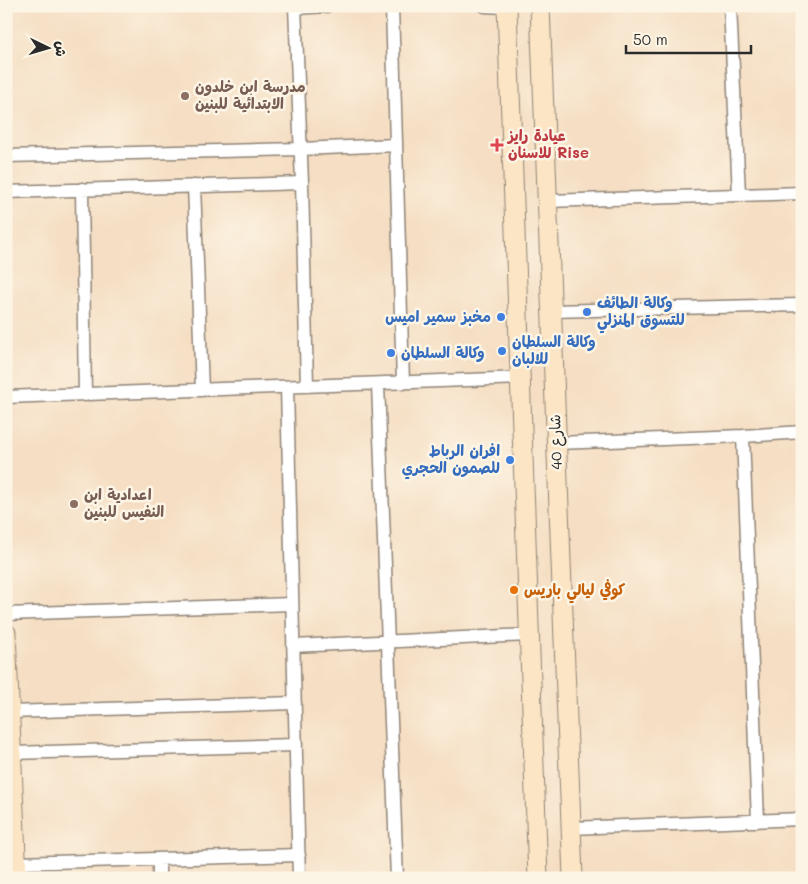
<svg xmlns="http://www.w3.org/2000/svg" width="808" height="884" font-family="Mali,'Playpen Sans Arabic',sans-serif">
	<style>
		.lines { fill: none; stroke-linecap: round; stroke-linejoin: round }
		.street-casing { stroke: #908477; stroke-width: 15 }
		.secondary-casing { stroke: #908477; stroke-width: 21 }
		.street { stroke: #fff; stroke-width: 12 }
		.secondary { stroke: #fce5c4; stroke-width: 19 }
		.education-dot { fill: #8d6e63; stroke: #fcf5e5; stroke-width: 2 }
		.health-dot { fill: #e0444e; stroke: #fcf5e5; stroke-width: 2 }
		.shop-dot { fill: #3f7fe0; stroke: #fcf5e5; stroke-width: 2 }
		.food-dot { fill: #e8710a; stroke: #fcf5e5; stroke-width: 2 }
		.labels { text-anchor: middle; stroke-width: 5; stroke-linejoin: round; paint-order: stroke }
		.education-label { font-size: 15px; font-weight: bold; fill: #785e54; stroke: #fcf5e5; text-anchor: start }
		.health-label { font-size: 15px; font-weight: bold; fill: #be3a42; stroke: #fcf5e5; text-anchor: start }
		.shop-label { font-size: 15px; font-weight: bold; fill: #366cbe; stroke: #fcf5e5; text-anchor: start }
		.street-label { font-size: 15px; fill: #2b2b2b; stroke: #fcf5e5 }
		.food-label { font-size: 15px; font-weight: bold; fill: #c56008; stroke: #fcf5e5; text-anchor: start }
	</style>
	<rect width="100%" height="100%" fill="#fcf5e5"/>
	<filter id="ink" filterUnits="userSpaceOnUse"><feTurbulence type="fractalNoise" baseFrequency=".02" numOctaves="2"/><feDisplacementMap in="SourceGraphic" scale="10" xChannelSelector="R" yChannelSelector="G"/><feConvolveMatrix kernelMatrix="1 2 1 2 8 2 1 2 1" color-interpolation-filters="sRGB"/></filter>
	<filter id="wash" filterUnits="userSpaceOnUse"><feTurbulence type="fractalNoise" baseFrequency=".0096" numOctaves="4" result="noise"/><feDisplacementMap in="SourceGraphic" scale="20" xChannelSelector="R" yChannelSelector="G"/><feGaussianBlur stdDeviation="1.12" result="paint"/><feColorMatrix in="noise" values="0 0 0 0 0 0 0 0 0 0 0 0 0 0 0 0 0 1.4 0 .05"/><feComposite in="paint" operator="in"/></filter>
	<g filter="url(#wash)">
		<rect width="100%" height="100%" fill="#f5dec3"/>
	</g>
	<g filter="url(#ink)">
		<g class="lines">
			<defs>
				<path id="street" d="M 295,6 L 302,183 L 307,386
					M 392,6 L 403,383
					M 485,6 L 507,7
					M 730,6 L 739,194
					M 295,8 L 327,6
					M 6,156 L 300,149 L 396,145
					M 194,186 L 202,390
					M 82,189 L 85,395
					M 6,192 L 302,183
					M 547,201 L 802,193
					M 551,311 L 802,305
					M 378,384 L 397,878
					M 287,387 L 299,878
					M 6,397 L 520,378
					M 743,436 L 758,821
					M 556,443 L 743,436 L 802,432
					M 6,614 L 292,604
					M 293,646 L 529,635
					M 10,712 L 295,703
					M 12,753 L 296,745
					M 571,828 L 802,819
					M 159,859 L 159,878
					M 17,863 L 299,855"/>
				<path id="secondary" d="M 507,6 L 538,878
					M 540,6 L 573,878
					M 6,633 L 17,878"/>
			</defs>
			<use href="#street" class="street-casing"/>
			<use href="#secondary" class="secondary-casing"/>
			<use href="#street" class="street"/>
			<use href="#secondary" class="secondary"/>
		</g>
	</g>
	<g class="education-dot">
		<circle cx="185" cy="96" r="5"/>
		<circle cx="74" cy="504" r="5"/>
	</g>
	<path class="health-dot" d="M494.5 137.5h5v5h5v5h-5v5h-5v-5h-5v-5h5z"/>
	<g class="shop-dot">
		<circle cx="587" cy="312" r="5"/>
		<circle cx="501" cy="317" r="5"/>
		<circle cx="502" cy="351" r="5"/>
		<circle cx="391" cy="353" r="5"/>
		<circle cx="510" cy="460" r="5"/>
	</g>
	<circle class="food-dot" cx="514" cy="590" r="5"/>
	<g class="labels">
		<g class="education-label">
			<text x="195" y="92">مدرسة ابن خلدون<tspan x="195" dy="17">الابتدائية للبنين</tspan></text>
			<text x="84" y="500">اعدادية ابن<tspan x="84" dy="17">النفيس للبنين</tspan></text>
		</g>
		<g class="health-label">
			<text x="508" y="141">عيادة رايز<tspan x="508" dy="17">للاسنان Rise</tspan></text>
		</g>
		<g class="shop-label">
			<text x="597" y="308">وكالة الطائف<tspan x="597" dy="17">للتسوق المنزلي</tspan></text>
			<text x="491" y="322" text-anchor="end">مخبز سمير اميس</text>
			<text x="512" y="347">وكالة السلطان<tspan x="512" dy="17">للالبان</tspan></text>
			<text x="401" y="358">وكالة السلطان</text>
			<text x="500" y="456" text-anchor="end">افران الرباط<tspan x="500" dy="17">للصمون الحجري</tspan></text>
		</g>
		<g class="street-label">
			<text transform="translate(556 442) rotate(-92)" y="5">شارع 40</text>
		</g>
		<g class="food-label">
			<text x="524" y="595">كوفي ليالي باريس</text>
		</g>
	</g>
	<rect width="808" height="884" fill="none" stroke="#fcf5e5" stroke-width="25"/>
	<g transform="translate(48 48) rotate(95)" stroke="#fcf5e5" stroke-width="4" paint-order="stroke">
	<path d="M0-4L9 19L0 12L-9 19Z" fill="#2b2b2b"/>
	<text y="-8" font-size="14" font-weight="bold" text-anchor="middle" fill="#2b2b2b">ش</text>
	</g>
	<path d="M626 45v8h125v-8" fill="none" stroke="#2b2b2b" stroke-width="2.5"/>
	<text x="633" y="45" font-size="15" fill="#2b2b2b" stroke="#fcf5e5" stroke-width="4" paint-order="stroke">50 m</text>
</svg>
